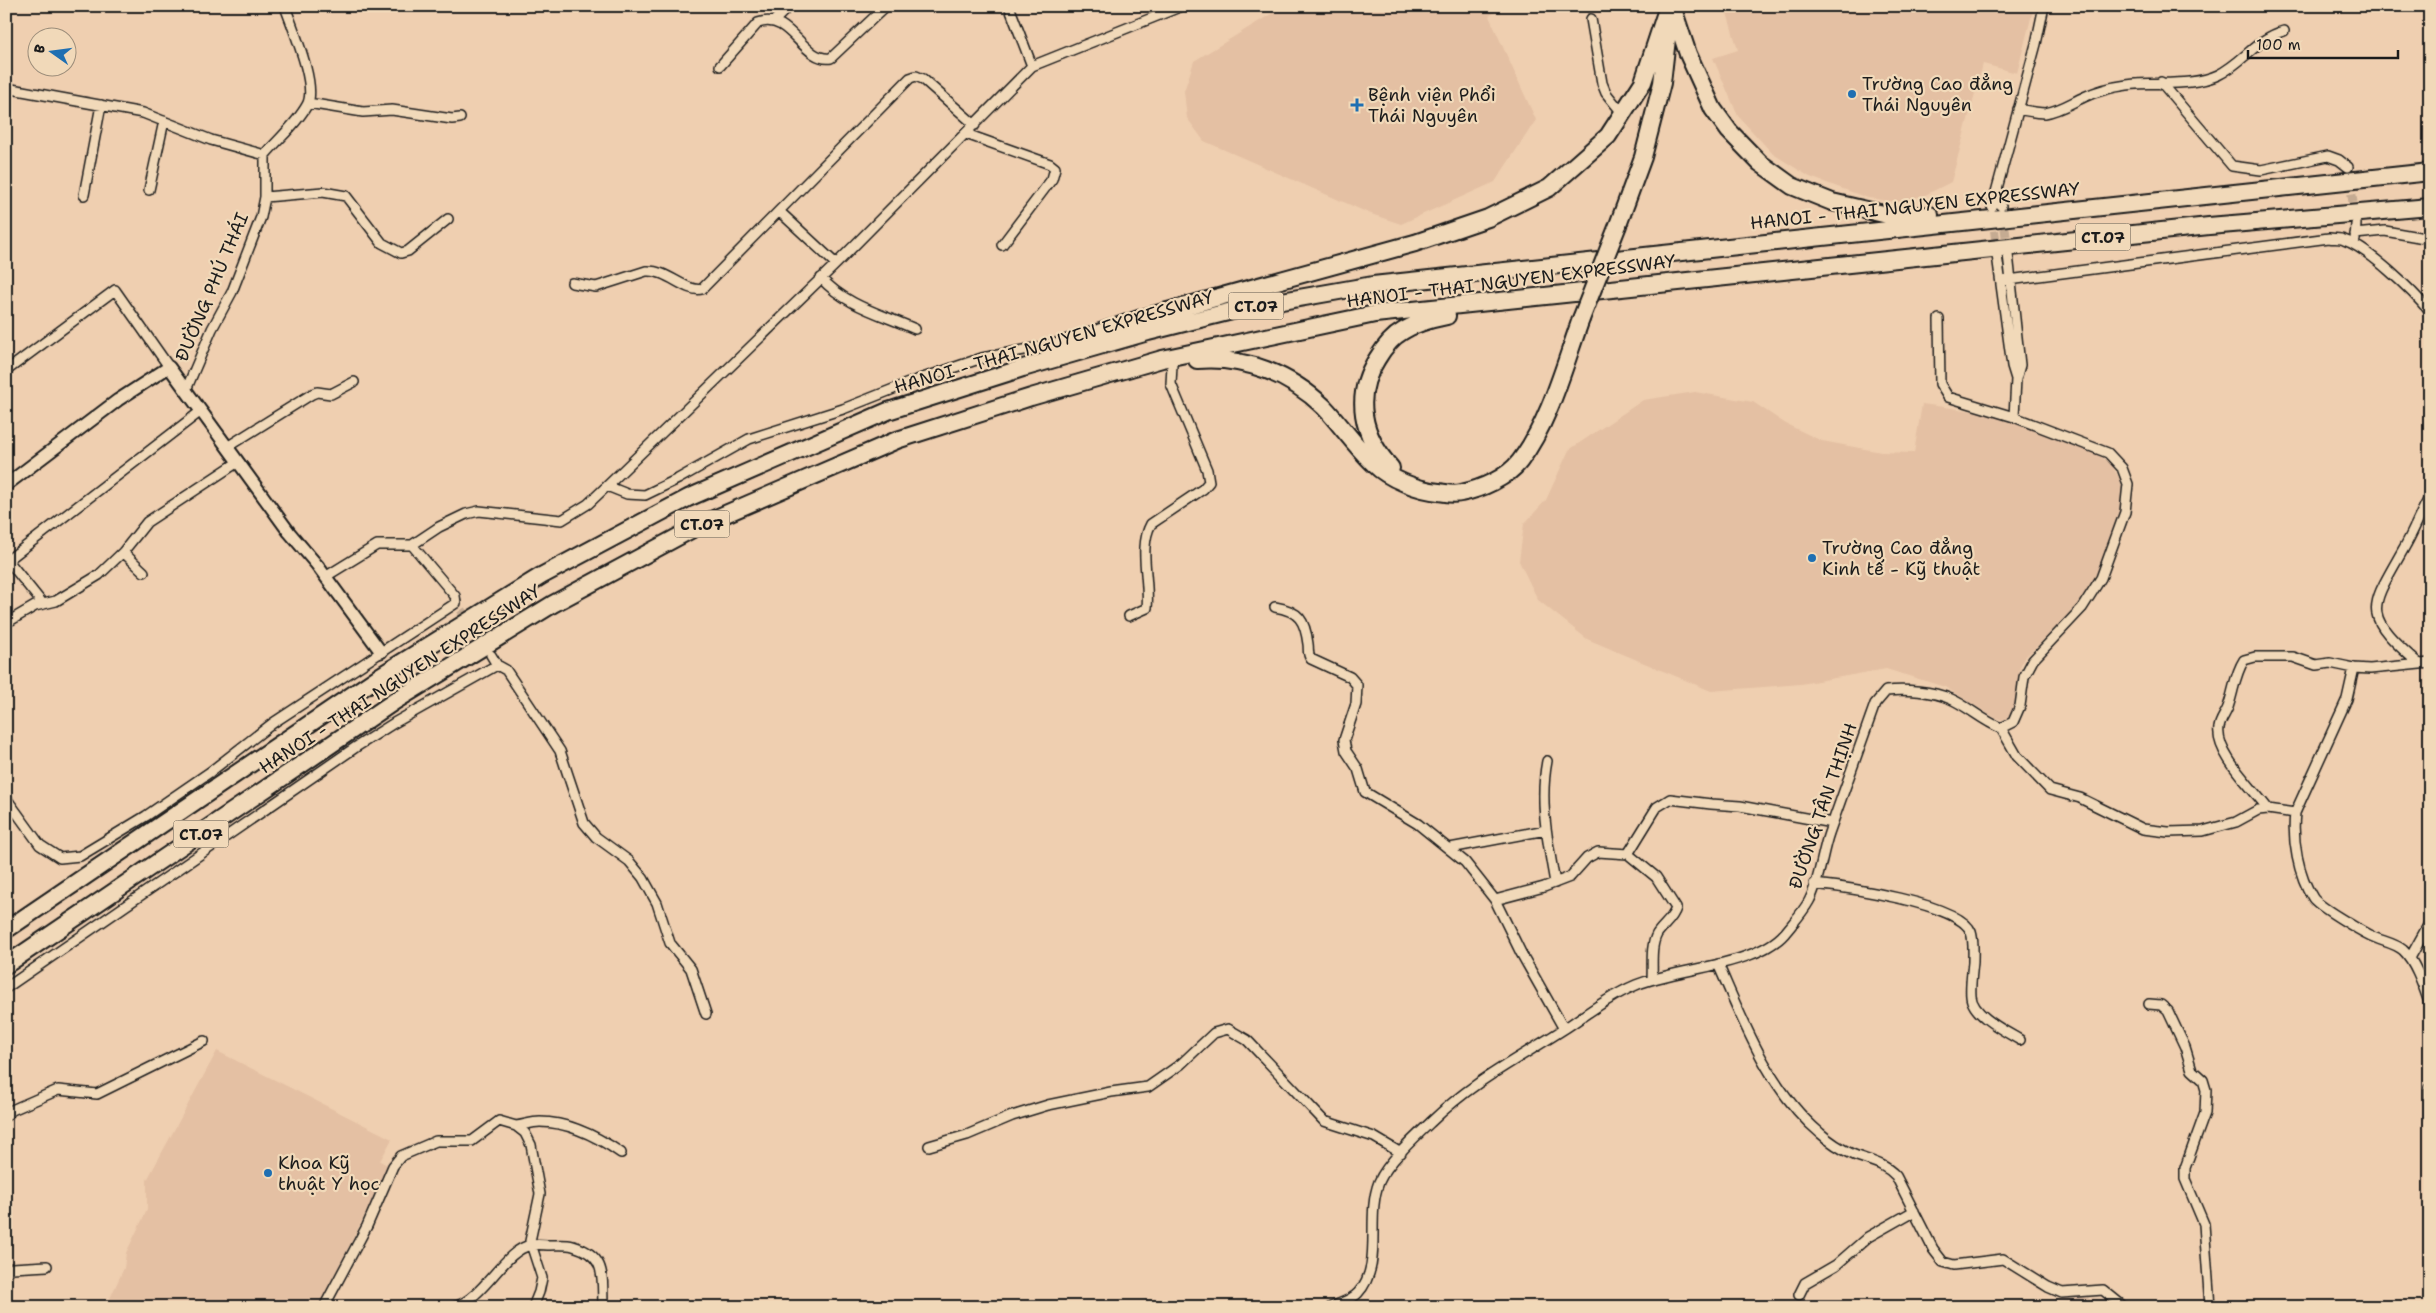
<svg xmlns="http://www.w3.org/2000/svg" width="2436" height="1313" font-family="'Shantell Sans',sans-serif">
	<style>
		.built { fill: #e4c0a3 }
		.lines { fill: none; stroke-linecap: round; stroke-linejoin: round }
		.minor-tunnel { stroke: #c5ab92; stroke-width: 9; stroke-dasharray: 9 4.5; stroke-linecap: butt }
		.minor-casing { stroke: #1c1c1c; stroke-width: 12 }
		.tertiary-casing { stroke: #1c1c1c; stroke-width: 15 }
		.motorway-casing { stroke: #1c1c1c; stroke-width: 20 }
		.minor { stroke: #f1d9b9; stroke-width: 9 }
		.tertiary { stroke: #f1d9b9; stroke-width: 11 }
		.motorway { stroke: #f1d9b9; stroke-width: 16 }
		.motorway-bridge-casing { stroke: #1c1c1c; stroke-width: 20; stroke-linecap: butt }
		.motorway-bridge { stroke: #f1d9b9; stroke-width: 16 }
		.poi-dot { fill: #1f6fb2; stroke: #f1d9b9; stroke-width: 2 }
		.labels { text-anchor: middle; stroke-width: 4.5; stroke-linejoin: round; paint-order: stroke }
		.shield { fill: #f1d9b9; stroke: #5c554b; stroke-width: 1 }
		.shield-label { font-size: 16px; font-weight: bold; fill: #1c1c1c }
		.poi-label { font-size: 18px; fill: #1c1c1c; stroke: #f1d9b9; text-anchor: start }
		.street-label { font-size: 18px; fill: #1c1c1c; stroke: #f1d9b9 }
	</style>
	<rect width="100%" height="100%" fill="#efcfb0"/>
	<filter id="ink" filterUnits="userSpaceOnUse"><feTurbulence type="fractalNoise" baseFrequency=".02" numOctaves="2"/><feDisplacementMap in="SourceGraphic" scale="10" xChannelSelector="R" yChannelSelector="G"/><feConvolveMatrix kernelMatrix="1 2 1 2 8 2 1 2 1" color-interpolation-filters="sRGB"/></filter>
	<g filter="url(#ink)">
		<path class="built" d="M 1284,6 L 1495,6 L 1497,11 L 1489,16 L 1536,120 L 1495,182 L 1401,224 L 1371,214 L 1204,141 L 1187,118 L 1184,91 L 1194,61 Z
			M 1725,6 L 2034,6 L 2017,73 L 1983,64 L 1951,182 L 1925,195 L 1898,202 L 1868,198 L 1810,177 L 1773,154 L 1738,116 L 1713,58 L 1738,50 Z
			M 1695,392 L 1753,402 L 1786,424 L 1822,441 L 1881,452 L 1914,453 L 1922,404 L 1980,412 L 2009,420 L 2088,449 L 2110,463 L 2121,481 L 2123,500 L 2118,523 L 2095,580 L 2070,615 L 2024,658 L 2020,667 L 2015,706 L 2009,717 L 2002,720 L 1992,716 L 1945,687 L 1886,669 L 1801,684 L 1711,691 L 1587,639 L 1538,600 L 1519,561 L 1524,524 L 1546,500 L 1569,450 L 1643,400 Z
			M 217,1051 L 392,1139 L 380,1161 L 389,1166 L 319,1307 L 106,1307 L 124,1268 L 126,1253 L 147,1210 L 147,1180 Z
			M 2081,1297 L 2103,1300 L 2111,1307 L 2047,1307 Z"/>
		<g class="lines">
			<path class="minor-tunnel" d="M 2348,167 L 2355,217
				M 2003,214 L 2008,251
				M 1993,217 L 1997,251
				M 461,610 L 487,649"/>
			<defs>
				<path id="minor" d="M 1009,6 L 1032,66
					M 1591,19 L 1602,83 L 1606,93 L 1623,114
					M 774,21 L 789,6
					M 720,66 L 758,23 C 791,11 802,62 831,58 L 886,6
					M 2161,82 L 2232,166 L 2261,170 L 2328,156 L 2339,160 L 2348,167
					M 6,88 L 143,113 L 211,140 L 265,155
					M 308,103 L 363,112 L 392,110 L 452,119 L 460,118
					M 2018,109 C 2027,111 2036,113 2045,113 C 2059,111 2071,103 2084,97 C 2097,91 2112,87 2127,85 C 2156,81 2192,87 2218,75 C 2243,63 2257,38 2284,31
					M 966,134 L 1050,164 L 1055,168 L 1052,179 L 1002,245
					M 149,190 L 164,121
					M 1998,190 L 2001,206
					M 84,195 L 101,105
					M 265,197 L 323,192 L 346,196 L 382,243 L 401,253 L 408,251 L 448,219
					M 1992,207 L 2036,44 L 2044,6
					M 780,212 L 836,264
					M 2355,234 L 2385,231 L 2430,239
					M 2355,240 L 2356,224
					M 2008,254 L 2020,365 L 2016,379 L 2014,417
					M 1997,255 L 2012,366 L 2016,379
					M 821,278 C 846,306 882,314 915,329
					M 2001,281 L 2329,238 C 2334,239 2340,238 2344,240 C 2368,248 2413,291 2430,312
					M 572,283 L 596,287 L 646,271 C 667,269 686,293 702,289 L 910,78 L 916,76 L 923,79 L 975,125
					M 6,371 L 115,290 L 169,367
					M 186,390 L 212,329 L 232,292 L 261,217 L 265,197 L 265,155 C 279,138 296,125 307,105 C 318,86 292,27 285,6
					M 227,447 L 312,394 L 317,392 L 331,394 L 354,382
					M 607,486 L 627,494 L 645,495 L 678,479 L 749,439 L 843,409 L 911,382 L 982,358 L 1050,345
					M 123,552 L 144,572
					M 6,558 L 43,604
					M 8,560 L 201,411
					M 325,577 L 377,545 L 412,545 L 439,527 L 466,514 L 479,511 L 562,520 L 588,504 L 607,486 L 836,264 L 1032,66 L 1182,6
					M 1275,607 C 1299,611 1305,620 1308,644 C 1309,650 1307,654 1311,659 L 1350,677 L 1357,685 L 1356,704 L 1344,740 L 1346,751 L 1358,769 L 1365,792 L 1418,824 L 1465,862 L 1495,900 L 1521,953 L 1564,1029
					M 1129,616 L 1147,608 C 1150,582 1138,547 1151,524 L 1203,489 L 1209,482 L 1207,470 L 1171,384 L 1172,365
					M 6,623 L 35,606 L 56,601 L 99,575 L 123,552 L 147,522 L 238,462
					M 491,655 L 497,665
					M 2418,663 C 2361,613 2369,610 2404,548 C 2414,531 2420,513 2430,497
					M 2354,668 L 2347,699 L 2295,813 C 2292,840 2298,875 2313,898 C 2318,906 2361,931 2371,936 C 2381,941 2395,943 2403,950 C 2416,962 2424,988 2430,1005
					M 2001,728 L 2017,756 L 2050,790 L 2080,798 L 2143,829 L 2168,832 L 2203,831 L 2236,822 L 2258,810 L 2268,809 L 2295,813
					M 1547,761 C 1539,803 1548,842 1555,883
					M 6,798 L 40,845 L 60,858 L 80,856 L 146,816 L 210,772 L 273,723 L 456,603 L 455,596 L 412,545
					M 2268,809 C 2254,789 2215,754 2219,728 C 2220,719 2227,713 2229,704 C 2234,689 2235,674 2244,660 L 2255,657 L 2293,657 L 2316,665 L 2330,663 L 2354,668 L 2370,669 L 2430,663
					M 1450,848 L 1546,830
					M 1628,854 L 1656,877 L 1676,908 C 1673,919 1663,925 1657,934 C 1650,947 1653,965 1652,979
					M 1814,884 C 1843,887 1960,903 1971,932 C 1974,941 1973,952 1973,962 C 1972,973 1970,985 1971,996 C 1972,1015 2005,1031 2020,1040
					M 1495,900 L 1544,887 L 1570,877 L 1587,858 L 1598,852 L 1628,854 L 1657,807 L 1670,799 L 1711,804 L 1740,806 L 1832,823
					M 2410,958 L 2430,922
					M 1718,964 C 1744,1023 1769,1090 1820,1133 C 1829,1141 1841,1149 1852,1154 C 1868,1161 1883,1162 1896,1176 L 1933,1249 L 1943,1262 L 1954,1265 L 2003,1259 L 2048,1287 L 2062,1293 L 2103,1290 L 2124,1307
					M 6,988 L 356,747 L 394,723 L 497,665 L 506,670 L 560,751 L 584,823 L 596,837 L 629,861 L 643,878 L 657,903 L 670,943 L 691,969 L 706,1014
					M 2149,1004 L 2161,1005 L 2168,1011 L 2185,1047 L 2192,1070 L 2203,1080 L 2206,1090 L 2205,1113 L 2185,1168 L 2185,1179 L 2204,1224 L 2210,1307
					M 2430,1088 L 2430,1116
					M 6,1116 L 12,1110 L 58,1090 L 97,1094 L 204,1041
					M 516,1126 C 524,1125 532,1122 540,1122 C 569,1122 598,1137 621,1153
					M 929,1146 L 967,1135 L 1012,1116 L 1048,1105 L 1111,1092 L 1148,1087 L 1181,1064 L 1214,1033 L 1228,1029 L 1247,1040 L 1324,1121 L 1374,1137 L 1401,1153
					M 6,1273 L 12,1268 L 47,1266
					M 1799,1295 L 1805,1283 L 1836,1265 L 1868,1237 L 1914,1211
					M 324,1307 L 367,1226 L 393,1166 L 401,1156 L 436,1141 L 472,1141 L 499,1121 L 516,1126 L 525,1133 L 531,1145 L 540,1194 L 530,1241 L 542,1278 L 539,1292 L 533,1307
					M 454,1307 C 485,1298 504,1250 531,1245 C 537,1244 544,1245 550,1245 C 558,1245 566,1244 573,1246 C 607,1256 602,1276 603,1307
					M 1331,1307 C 1340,1303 1351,1301 1358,1293 C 1384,1265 1365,1218 1379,1182 C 1387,1163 1415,1137 1431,1122 C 1473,1081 1516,1060 1564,1029 C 1588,1013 1610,996 1636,985 C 1676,968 1757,966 1785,933 C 1793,923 1803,912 1809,901 C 1819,883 1822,853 1829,833 C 1844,790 1860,747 1875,704 L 1886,691 C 1906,689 1932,691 1951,699 C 1969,707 1983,721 2001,728 L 2013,722 L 2020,706 L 2024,677 L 2033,660 L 2082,608 L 2101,578 L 2125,512 L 2128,484 L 2122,468 L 2108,453 L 2014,417 L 1948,397 L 1940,384 L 1939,319"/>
				<path id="tertiary" d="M 6,485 L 118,400 L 169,367 L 289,532 L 317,565 L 381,652"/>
				<path id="motorway" d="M 1672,6 L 1688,54 L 1713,109 L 1729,131 L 1760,163 L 1792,186 L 1832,202 L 1892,216 L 1930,215
					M 1618,225 L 1643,157 L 1662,83 L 1668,30
					M 1048,350 L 1139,319 L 1415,243 L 1488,218 L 1549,188 L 1608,136 L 1643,82 L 1668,6
					M 1197,360 C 1244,356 1290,374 1324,407 C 1341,425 1355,446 1374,464 C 1389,479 1418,490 1439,492 C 1446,493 1454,495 1461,493 C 1481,489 1507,478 1520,461 C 1550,421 1564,366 1581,319
					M 1391,468 C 1362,436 1353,396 1377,359 C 1383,349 1392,337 1403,331 C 1416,323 1432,319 1447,316
					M 6,930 L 380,676 L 541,576 L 688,498 L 888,411 L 1023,368 L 1148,332 L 1248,307 L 1373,285 L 2430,172
					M 6,965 L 395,701 L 553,604 L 700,525 L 897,440 L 1031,397 L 1162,359 L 1375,314 L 2209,226 L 2430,207"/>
			</defs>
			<use href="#minor" class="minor-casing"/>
			<use href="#tertiary" class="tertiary-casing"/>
			<use href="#motorway" class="motorway-casing"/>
			<use href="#minor" class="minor"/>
			<use href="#tertiary" class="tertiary"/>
			<use href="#motorway" class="motorway"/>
			<defs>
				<path id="motorway-bridge" d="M 1581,319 L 1618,225"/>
			</defs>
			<use href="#motorway-bridge" class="motorway-bridge-casing"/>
			<use href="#motorway-bridge" class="motorway-bridge"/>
		</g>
	</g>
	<g class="poi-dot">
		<circle cx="1852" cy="94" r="5"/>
		<path d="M1354.5 97.5h5v5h5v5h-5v5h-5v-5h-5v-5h5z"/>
		<circle cx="1812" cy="558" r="5"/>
		<circle cx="268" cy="1173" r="5"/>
	</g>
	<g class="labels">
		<g class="shield">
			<rect x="2075.5" y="223.5" width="55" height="27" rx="4"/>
			<rect x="1228.5" y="292.5" width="55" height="27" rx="4"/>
			<rect x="674.5" y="510.5" width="55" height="27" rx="4"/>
			<rect x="173.5" y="820.5" width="55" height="27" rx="4"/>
		</g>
		<g class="shield-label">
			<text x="2103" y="243">CT.07</text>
			<text x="1256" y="312">CT.07</text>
			<text x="702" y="530">CT.07</text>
			<text x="201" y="840">CT.07</text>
		</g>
		<g class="poi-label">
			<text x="1862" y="90">Trường Cao đẳng<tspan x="1862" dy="21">Thái Nguyên</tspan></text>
			<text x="1368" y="101">Bệnh viện Phổi<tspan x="1368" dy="21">Thái Nguyên</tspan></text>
			<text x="1822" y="554">Trường Cao đẳng<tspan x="1822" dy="21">Kinh tế - Kỹ thuật</tspan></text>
			<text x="278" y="1169">Khoa Kỹ<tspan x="278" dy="21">thuật Y học</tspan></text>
		</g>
		<g class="street-label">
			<text transform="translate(1915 206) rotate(-6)" y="6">HANOI - THAI NGUYEN EXPRESSWAY</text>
			<text transform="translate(1511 281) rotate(-7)" y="6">HANOI - THAI NGUYEN EXPRESSWAY</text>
			<text transform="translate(212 287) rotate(-67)" y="6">ĐƯỜNG PHÚ THÁI</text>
			<text transform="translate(1054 342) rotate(-16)" y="6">HANOI - THAI NGUYEN EXPRESSWAY</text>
			<text transform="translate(400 679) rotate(-33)" y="6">HANOI - THAI NGUYEN EXPRESSWAY</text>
			<text transform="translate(1823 806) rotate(-71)" y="6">ĐƯỜNG TÂN THỊNH</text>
		</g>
	</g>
	<rect width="2436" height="1313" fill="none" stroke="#f1d9b9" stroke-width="25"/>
	<rect x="12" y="12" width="2411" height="1288" fill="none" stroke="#1c1c1c" stroke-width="2" filter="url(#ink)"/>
	<g transform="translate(52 52) rotate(284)"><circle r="24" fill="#f1d9b9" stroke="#9c8d7a"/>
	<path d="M0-4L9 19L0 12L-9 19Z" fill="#1f6fb2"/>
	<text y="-8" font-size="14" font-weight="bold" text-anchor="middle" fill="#1c1c1c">B</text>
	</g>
	<path d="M2248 50v8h150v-8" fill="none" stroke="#1c1c1c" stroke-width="2.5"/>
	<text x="2256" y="50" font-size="15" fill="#1c1c1c" stroke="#f1d9b9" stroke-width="4" paint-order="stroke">100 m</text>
</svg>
